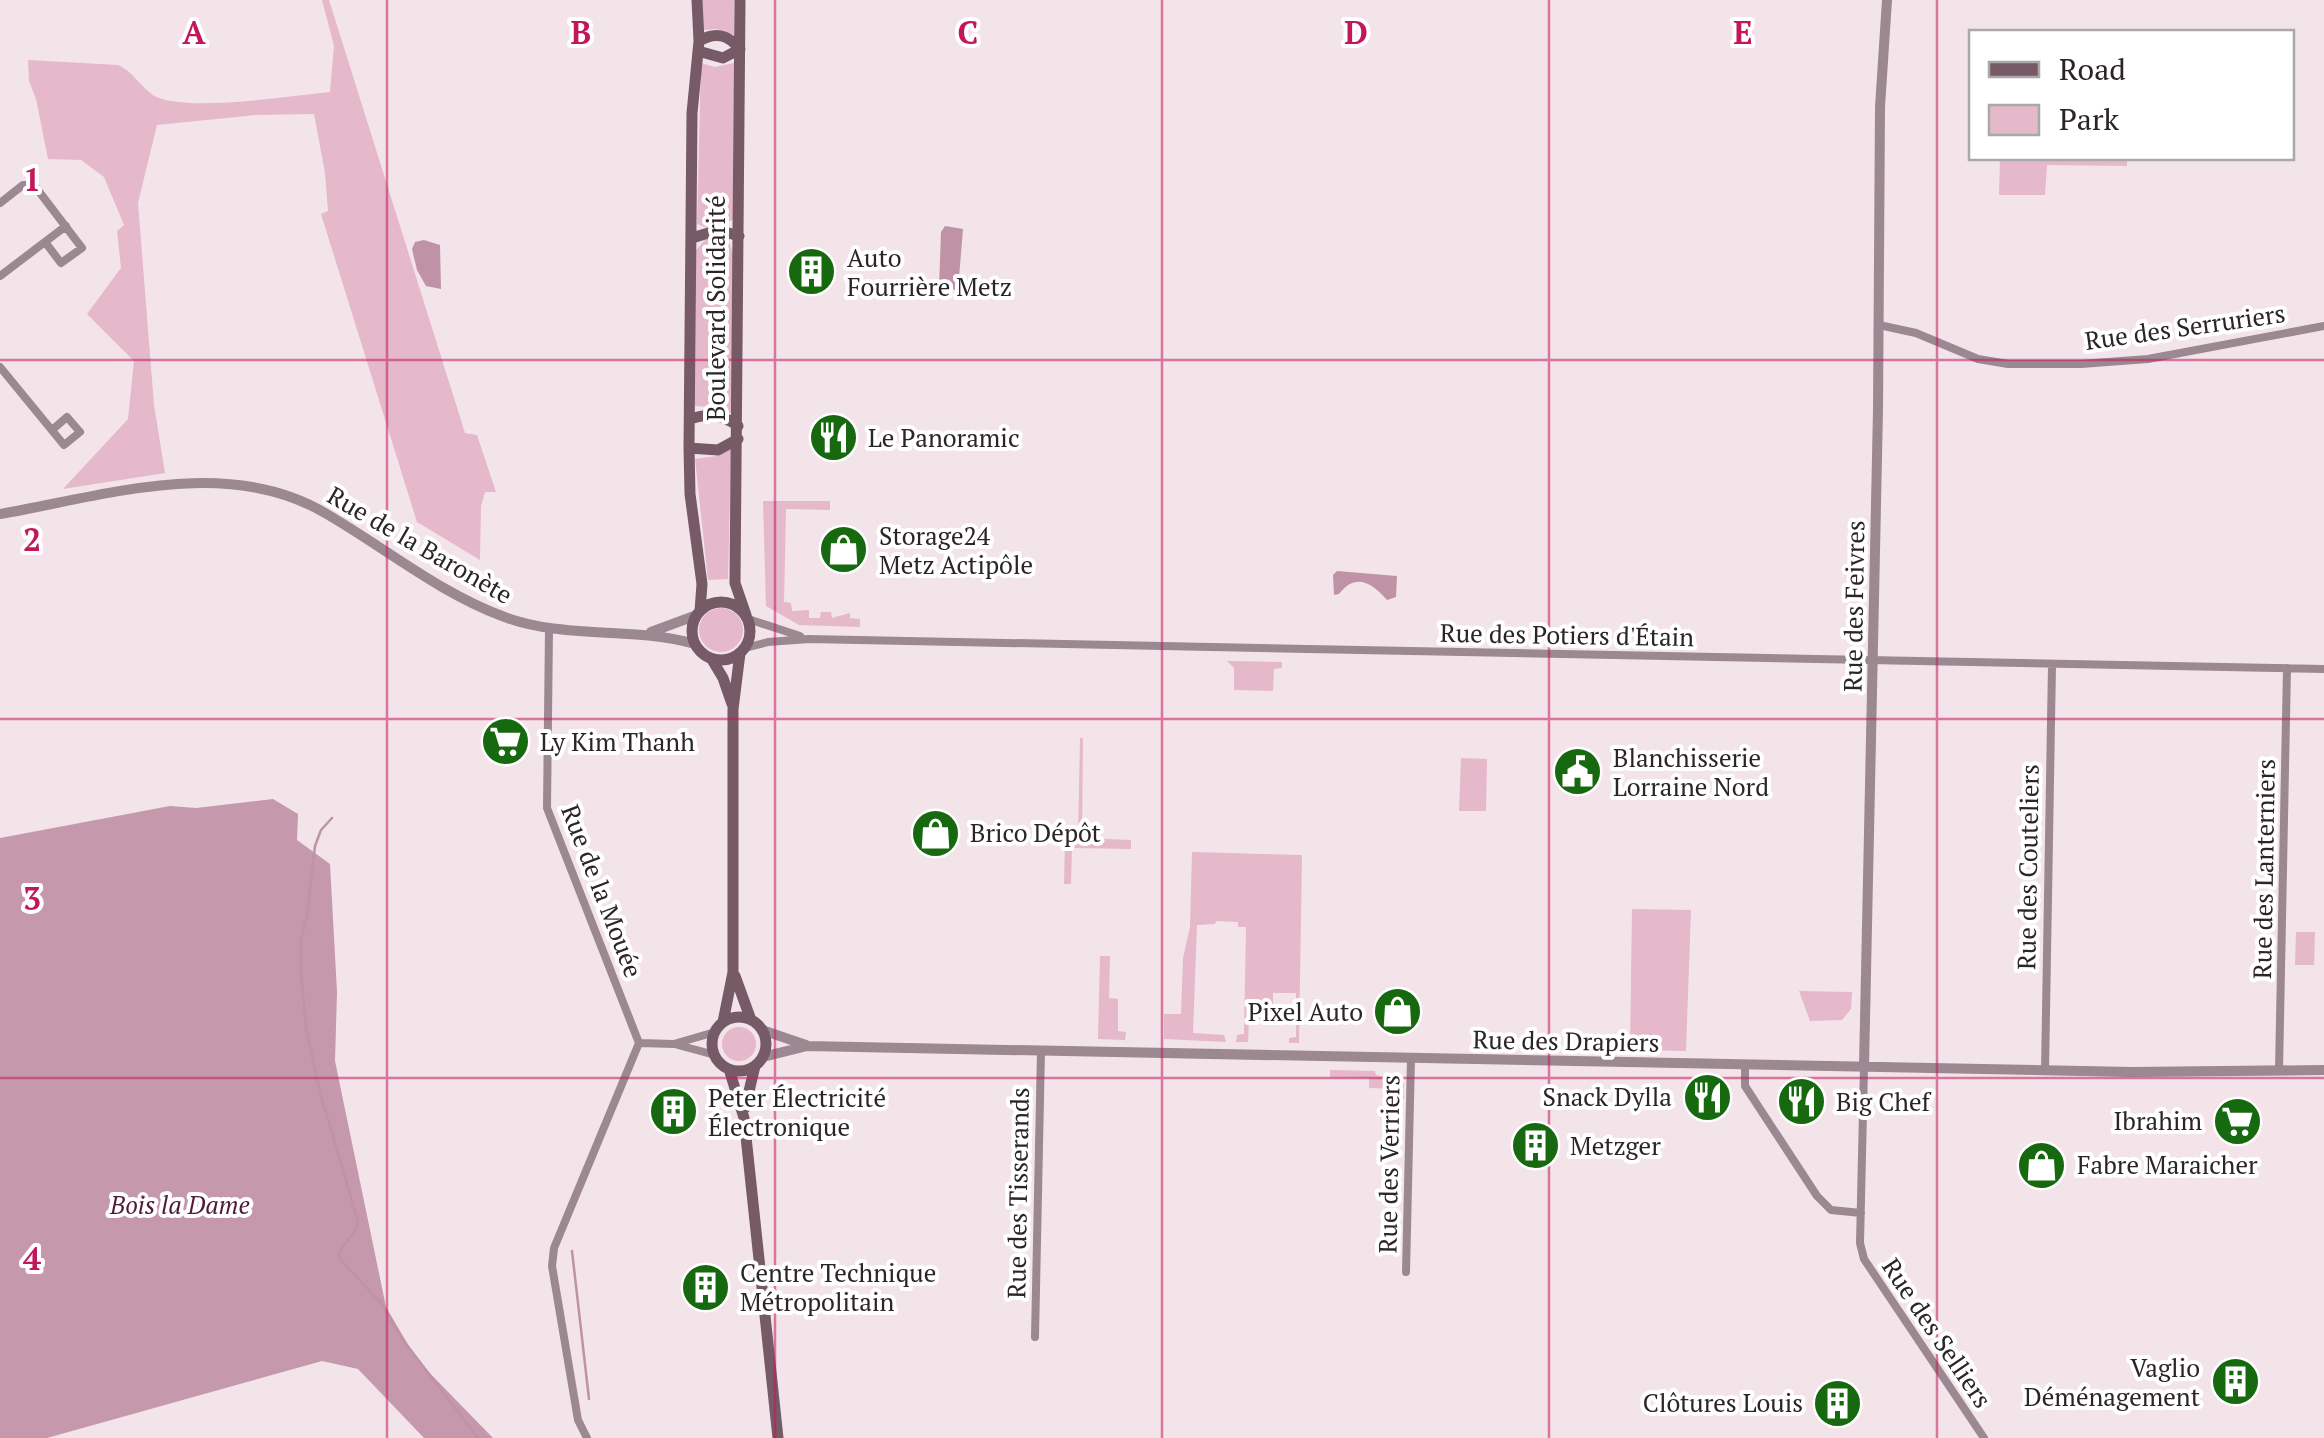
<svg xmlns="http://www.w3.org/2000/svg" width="2324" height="1438" font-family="'PT Serif',serif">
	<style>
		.green { fill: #e5b8ca }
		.forest { fill: #c599ab }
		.water { fill: #bf93a5 }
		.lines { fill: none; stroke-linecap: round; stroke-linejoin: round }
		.stream { stroke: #bf93a5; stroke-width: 2.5 }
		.minor { stroke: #9b8890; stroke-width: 8 }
		.tertiary { stroke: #9b8890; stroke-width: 10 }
		.secondary { stroke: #765a66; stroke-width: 11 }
		.grid { fill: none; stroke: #c2185b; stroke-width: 2.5; stroke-opacity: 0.55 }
		.labels { text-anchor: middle; stroke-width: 8; stroke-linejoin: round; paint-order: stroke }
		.poi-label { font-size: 25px; fill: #2b2528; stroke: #fff; text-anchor: start }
		.street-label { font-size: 25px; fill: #2b2528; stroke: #fff }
		.park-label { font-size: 25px; font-style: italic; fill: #501a35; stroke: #fff }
		.grid-label { font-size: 32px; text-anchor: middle; font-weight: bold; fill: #c2185b; stroke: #fff; stroke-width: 8; stroke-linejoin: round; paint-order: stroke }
	</style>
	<rect width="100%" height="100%" fill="#f3e4ea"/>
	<path class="green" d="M 322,0 L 329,0 L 465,433 L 477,435 L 496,492 L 485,492 L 481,506 L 480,560 L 417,522 L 321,214 L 328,211 L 325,173 L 314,114 L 256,115 L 157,125 L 138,203 L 154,405 L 165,473 L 63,489 L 128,419 L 134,361 L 87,314 L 121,268 L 117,231 L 124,225 L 104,177 L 81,160 L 48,159 L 36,99 L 29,81 L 28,60 L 118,65 C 135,72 143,92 159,98 C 194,111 290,96 330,92 L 334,46 Z
		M 702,0 L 734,0 L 734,35 L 717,29 L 703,30 Z
		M 701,63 L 715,67 L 734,63 L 733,220 L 705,227 L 697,224 Z
		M 2000,158 L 2127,158 L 2127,166 L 2047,165 L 2045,195 L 1999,195 Z
		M 707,238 L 729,241 L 733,254 L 733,411 L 730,413 L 714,407 L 695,406 L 696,250 Z
		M 728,450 L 731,450 L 728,579 L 708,580 L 695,459 L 716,456 Z
		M 763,501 L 830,501 L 830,510 L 786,509 L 784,602 L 791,603 L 792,611 L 809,610 L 809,618 L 820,618 L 821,612 L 831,612 L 832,618 L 850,613 L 850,618 L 860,619 L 860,627 L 799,625 L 766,606 Z
		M699 630a22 22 0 1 1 44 0a22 22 0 1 1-44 0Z
		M 1227,661 L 1282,662 L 1282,668 L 1274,669 L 1273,691 L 1234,690 L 1234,668 Z
		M 1080,738 L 1083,738 L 1082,838 L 1131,840 L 1131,849 L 1072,848 L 1071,884 L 1064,884 L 1065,840 L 1078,840 Z
		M 1461,758 L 1487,759 L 1486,811 L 1459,811 Z
		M 1192,852 L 1302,855 L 1299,1043 L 1289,1043 L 1289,1038 L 1296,1037 L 1296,993 L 1273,993 L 1273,1021 L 1249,1020 L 1248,1042 L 1236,1042 L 1237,1035 L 1244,1034 L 1246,927 L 1238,927 L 1238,922 L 1216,921 L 1215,924 L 1197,925 L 1193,1033 L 1224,1035 L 1226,1042 L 1164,1039 L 1164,1014 L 1181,1014 L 1183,958 L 1190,927 Z
		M 1632,909 L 1691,910 L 1686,1051 L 1630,1050 Z
		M 2296,932 L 2315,932 L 2314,965 L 2295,965 Z
		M 1100,956 L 1110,956 L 1109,998 L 1118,999 L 1118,1031 L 1126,1032 L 1125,1040 L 1098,1039 Z
		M 1799,991 L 1852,992 L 1851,1009 L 1842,1020 L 1810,1021 Z
		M722 1044a17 17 0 1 1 34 0a17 17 0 1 1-34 0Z
		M 1330,1070 L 1375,1071 L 1376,1075 L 1404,1082 L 1404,1100 L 1396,1100 L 1396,1089 L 1369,1088 L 1369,1078 L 1330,1077 Z"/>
	<path class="forest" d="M 273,799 L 298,814 L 297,840 L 330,864 L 337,992 L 335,1061 L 386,1307 L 417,1360 L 493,1438 L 424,1438 L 358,1369 L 322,1361 L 47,1438 L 0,1438 L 0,838 L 170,806 L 196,808 Z"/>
	<path class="water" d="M 945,226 L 963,229 L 958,290 L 939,288 L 941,232 Z
		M 424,240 L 440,245 L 441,289 L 426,286 L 417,270 L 412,249 L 415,242 Z
		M 1337,571 L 1397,576 L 1396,597 L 1387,600 C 1372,583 1356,572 1339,594 L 1334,595 L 1333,575 Z"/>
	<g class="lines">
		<path class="stream" d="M 332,818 L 321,830 L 315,846 L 307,916 L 301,939 L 301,972 L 306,1029 L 321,1096 L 358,1221 C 357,1239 339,1241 339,1258 L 380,1302 L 403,1340 L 478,1438
			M 572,1251 L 589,1399"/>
		<path class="minor" d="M 0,203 L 23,185 L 34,185 L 82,248 L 61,263 L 45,242
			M 0,276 L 66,226
			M 1879,325 L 1916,333 L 1978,359 L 2008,364 L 2081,364 L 2148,359 L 2324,326
			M 0,367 L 64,445 L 80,432 L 67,417 L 52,430
			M 748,619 L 800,636
			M 549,629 L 547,808 L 639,1043 L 554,1248 L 552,1266 L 578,1420 L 587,1438
			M 745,648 L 768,642 L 809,639 L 2324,669
			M 639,1043 L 674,1044 L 715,1032
			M 678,1045 L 715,1055
			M 1745,1064 L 1745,1086 L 1817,1196 L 1831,1210 L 1861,1213
			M 1864,1067 L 1860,1243 L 1864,1259 L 1984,1438
			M 2045,1070 L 2052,665
			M 2279,1070 L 2287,668
			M 1406,1272 L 1411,1058
			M 1035,1337 L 1041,1051"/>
		<path class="tertiary" d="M 0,514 C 104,496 227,455 325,513 C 384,547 438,592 502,616 C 564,640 631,626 695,644
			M 651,632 L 697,615
			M 762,1030 L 806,1045
			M 763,1057 L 807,1046 L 2132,1072 L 2324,1070
			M 1864,1067 L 1878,410 L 1880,107 L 1887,0"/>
		<path class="secondary" d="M 697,0 L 699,41 L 692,113 L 689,448 L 690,494 L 702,584 L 700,611
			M 740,0 L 735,583 L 746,615
			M 699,41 C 716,31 728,35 740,49
			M 698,51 L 723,58 L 740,49
			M 692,238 L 718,230 L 739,236
			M 690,419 C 708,413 722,414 738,426
			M 689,448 L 718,450 L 738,439
			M692 631a29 29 0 1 1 58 0a29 29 0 1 1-58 0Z
			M 711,658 L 723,678 L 732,704
			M 735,976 L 751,1020
			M712 1044a27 27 0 1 1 54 0a27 27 0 1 1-54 0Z
			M 723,1022 L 733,972 L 733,709 L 740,653
			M 729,1069 L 744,1118 L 778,1438
			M 745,1108 L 755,1066"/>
	</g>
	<path class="grid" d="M 387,0 L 387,1438M 775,0 L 775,1438M 1162,0 L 1162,1438M 1549,0 L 1549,1438M 1937,0 L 1937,1438M 0,360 L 2324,360M 0,719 L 2324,719M 0,1078 L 2324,1078"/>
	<defs>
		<symbol id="building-disc" viewBox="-11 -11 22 22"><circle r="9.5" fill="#16690e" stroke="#fff"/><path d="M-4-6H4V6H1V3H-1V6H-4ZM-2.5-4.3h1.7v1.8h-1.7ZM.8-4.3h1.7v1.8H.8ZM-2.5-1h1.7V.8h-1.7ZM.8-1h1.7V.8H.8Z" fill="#fff"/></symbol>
		<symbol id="restaurant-disc" viewBox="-11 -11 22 22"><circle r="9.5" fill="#16690e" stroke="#fff"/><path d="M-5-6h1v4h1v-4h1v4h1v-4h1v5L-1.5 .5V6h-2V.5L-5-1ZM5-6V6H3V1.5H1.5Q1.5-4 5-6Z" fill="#fff"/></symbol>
		<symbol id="shop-disc" viewBox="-11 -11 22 22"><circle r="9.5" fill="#16690e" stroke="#fff"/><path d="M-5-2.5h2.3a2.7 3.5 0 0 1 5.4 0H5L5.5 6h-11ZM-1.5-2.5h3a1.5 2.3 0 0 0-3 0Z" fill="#fff"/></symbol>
		<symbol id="supermarket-disc" viewBox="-11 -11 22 22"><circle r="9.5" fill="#16690e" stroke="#fff"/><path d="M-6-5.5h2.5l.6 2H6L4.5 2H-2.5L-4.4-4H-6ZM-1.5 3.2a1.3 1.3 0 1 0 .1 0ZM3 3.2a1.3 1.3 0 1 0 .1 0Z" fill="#fff"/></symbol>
		<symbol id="civic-disc" viewBox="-11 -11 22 22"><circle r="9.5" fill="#16690e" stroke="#fff"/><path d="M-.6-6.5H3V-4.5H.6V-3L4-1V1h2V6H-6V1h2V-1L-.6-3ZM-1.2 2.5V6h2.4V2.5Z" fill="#fff"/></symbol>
	</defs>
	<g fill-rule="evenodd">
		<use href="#building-disc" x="784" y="244" width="55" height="55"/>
		<use href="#restaurant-disc" x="806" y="410" width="55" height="55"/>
		<use href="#shop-disc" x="816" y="522" width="55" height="55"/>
		<use href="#supermarket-disc" x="478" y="714" width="55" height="55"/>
		<use href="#civic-disc" x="1550" y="744" width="55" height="55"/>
		<use href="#shop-disc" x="908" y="806" width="55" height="55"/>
		<use href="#shop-disc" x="1370" y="984" width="55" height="55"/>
		<use href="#restaurant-disc" x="1680" y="1070" width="55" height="55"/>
		<use href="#restaurant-disc" x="1774" y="1074" width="55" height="55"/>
		<use href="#building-disc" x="646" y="1084" width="55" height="55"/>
		<use href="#supermarket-disc" x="2210" y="1094" width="55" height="55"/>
		<use href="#building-disc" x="1508" y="1118" width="55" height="55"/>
		<use href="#shop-disc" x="2014" y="1138" width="55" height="55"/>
		<use href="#building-disc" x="678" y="1260" width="55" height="55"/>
		<use href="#building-disc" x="2208" y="1354" width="55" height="55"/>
		<use href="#building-disc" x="1810" y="1376" width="55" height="55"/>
	</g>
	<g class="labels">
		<g class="poi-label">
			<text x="847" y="267">Auto<tspan x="847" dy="29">Fourrière Metz</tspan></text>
			<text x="868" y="447">Le Panoramic</text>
			<text x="879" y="545">Storage24<tspan x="879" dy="29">Metz Actipôle</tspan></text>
			<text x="540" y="751">Ly Kim Thanh</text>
			<text x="1613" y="767">Blanchisserie<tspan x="1613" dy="29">Lorraine Nord</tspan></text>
			<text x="970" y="842">Brico Dépôt</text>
			<text x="1363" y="1021" text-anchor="end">Pixel Auto</text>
			<text x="1672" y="1106" text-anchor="end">Snack Dylla</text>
			<text x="708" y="1107">Peter Électricité<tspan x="708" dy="29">Électronique</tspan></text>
			<text x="1836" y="1111">Big Chef</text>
			<text x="2202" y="1130" text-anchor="end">Ibrahim</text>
			<text x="1570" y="1155">Metzger</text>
			<text x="2077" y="1174">Fabre Maraicher</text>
			<text x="740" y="1282">Centre Technique<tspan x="740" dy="29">Métropolitain</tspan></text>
			<text x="2200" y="1377" text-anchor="end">Vaglio<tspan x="2200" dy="29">Déménagement</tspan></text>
			<text x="1803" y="1412" text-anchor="end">Clôtures Louis</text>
		</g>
		<g class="street-label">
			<text transform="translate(716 308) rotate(-90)" y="9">Boulevard Solidarité</text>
			<text transform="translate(2185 327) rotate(-8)" y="9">Rue des Serruriers</text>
			<text transform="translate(420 545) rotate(30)" y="9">Rue de la Baronète</text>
			<text transform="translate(1854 606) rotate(-89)" y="9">Rue des Feivres</text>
			<text transform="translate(1567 635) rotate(1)" y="9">Rue des Potiers d'Étain</text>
			<text transform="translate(2028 867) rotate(-89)" y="9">Rue des Couteliers</text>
			<text transform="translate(2264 869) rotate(-89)" y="9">Rue des Lanterniers</text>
			<text transform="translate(602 891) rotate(69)" y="9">Rue de la Mouée</text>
			<text transform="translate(1566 1041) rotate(1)" y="9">Rue des Drapiers</text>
			<text transform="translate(1389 1164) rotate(-89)" y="9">Rue des Verriers</text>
			<text transform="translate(1018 1193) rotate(-89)" y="9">Rue des Tisserands</text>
			<text transform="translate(1937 1333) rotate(56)" y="9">Rue des Selliers</text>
		</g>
		<g class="park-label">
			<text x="180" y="1214">Bois la Dame</text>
		</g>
	</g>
	<g class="grid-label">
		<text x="194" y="44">A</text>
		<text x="581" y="44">B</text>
		<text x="968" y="44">C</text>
		<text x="1356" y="44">D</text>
		<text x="1743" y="44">E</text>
		<text x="32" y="191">1</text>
		<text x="32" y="551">2</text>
		<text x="32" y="910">3</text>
		<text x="32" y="1270">4</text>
	</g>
	<rect x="1969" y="30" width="325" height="130" fill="#ffffff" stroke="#aaa8a9" stroke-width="2.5"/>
	<rect x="1989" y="62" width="50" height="15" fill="#765a66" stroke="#aaa8a9" stroke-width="2.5"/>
	<text x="2059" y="80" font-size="30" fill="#2b2528">Road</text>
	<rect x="1989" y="105" width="50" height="30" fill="#e5b8ca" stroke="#aaa8a9" stroke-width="2.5"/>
	<text x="2059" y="130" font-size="30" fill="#2b2528">Park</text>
</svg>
